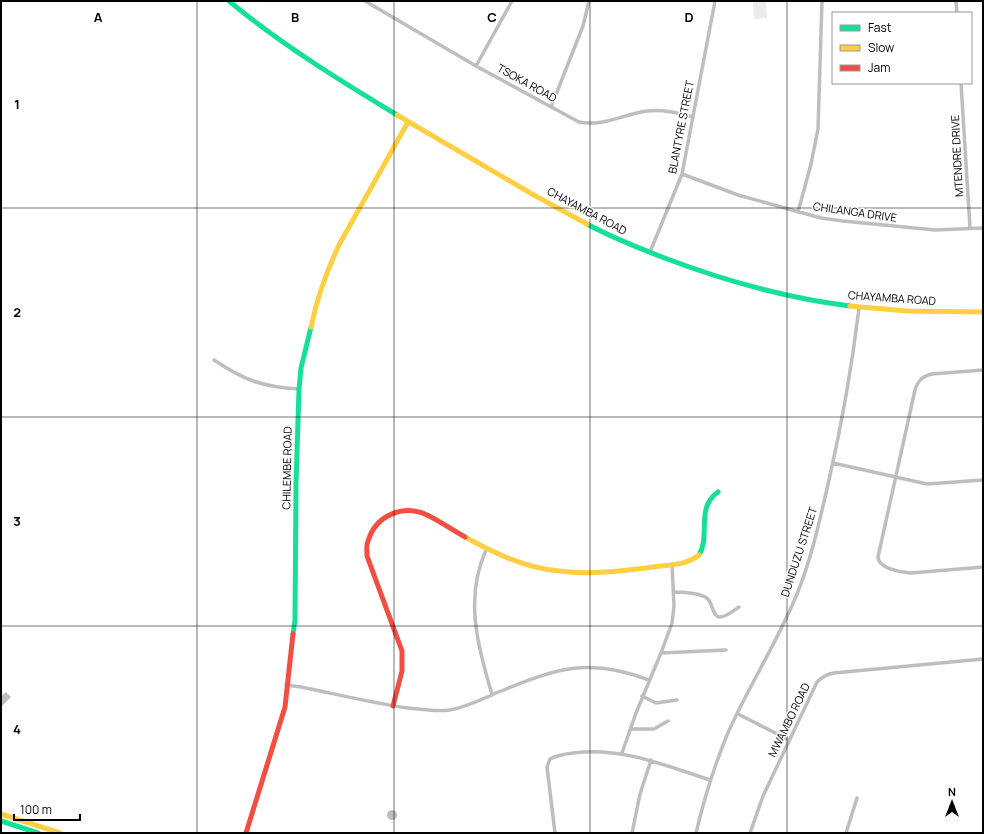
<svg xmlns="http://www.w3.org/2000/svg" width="984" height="834" font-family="Manrope,sans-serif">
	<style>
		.green { fill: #ebebeb }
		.water { fill: #bdbdbd }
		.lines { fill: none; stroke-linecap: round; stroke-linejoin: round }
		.street { stroke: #bebebe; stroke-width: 3.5 }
		.fast { stroke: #16e098; stroke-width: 5 }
		.slow { stroke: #ffcf43; stroke-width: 5 }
		.jam { stroke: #f24e42; stroke-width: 5 }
		.grid { fill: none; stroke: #000; stroke-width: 1; stroke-opacity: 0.55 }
		.labels { text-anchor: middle; stroke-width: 3; stroke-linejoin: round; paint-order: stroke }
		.street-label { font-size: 11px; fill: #000; stroke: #fff }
		.grid-label { font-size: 13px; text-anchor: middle; font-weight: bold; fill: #000; stroke: #fff; stroke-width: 3; stroke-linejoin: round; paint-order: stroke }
	</style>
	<rect width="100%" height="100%" fill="#fff"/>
	<path class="green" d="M 753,1 L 766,1 L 767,18 L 754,19 Z"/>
	<path class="water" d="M 6,692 L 11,697 L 1,707 L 1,696 Z
		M387 815a5 5 0 1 1 10 0a5 5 0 1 1-10 0Z"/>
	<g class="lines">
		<path class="street" d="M 365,1 L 476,66 L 579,122 C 602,127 624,114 647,111 C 663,109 678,113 693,117
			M 956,1 L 957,13
			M 476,66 L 512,1
			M 961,83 L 970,228
			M 551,107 L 583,26 L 589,1
			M 682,174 L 738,195 L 821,218 L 843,221 L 935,230 L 983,228
			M 798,212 L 811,164 L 818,129 L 822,1
			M 650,252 L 682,174 L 715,1
			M 214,360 C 244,380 262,387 299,389
			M 983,370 L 932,374 C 922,376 918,381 915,390 L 878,557 L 879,561 C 885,570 900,572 911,573 L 983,567
			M 833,463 L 927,484 L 983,480
			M 486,550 C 464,599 478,645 492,695
			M 674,592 C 682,592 702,593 708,599 C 712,603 713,616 719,617 C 725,618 734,610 739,607
			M 661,653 L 726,650
			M 286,685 L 301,687 C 336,694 372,703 408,708 C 422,709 436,712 450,710 C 468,707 484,698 501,691 C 557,668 590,657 649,680
			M 642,696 L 656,703 L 677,700
			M 738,714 L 789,740
			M 631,729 L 654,729 L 668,721
			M 622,753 L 636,713 L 661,653 L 672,623 L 674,606 L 672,564
			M 555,833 L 547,767 L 550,759 C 557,755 565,754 573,753 C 622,747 664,765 710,780
			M 632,833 L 640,794 L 651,760
			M 696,833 C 704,799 714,767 727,735 C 748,687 777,643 797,594 C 812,557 820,519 829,480 C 842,423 852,366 859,308
			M 750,833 L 763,796 L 817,682 C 822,677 827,674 834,673 L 983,659
			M 846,833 L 857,798"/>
		<path class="fast" d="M 229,1 C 281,44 339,80 397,115
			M 587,224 C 611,237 636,247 662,257 C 722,280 786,298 850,306
			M 699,555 C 711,536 695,508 718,492
			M 293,634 L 295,620 L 296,484 L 299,389 L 301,368 L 311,327
			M 1,821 L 38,833"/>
		<path class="slow" d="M 397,115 L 532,194 L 587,224
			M 850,306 L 907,311 L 983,312
			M 311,327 C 317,298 327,270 340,243 L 408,122
			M 465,537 C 494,553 525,568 559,571 C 590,575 621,571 653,567 C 668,565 687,565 699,555
			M 1,814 L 60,833"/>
		<path class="jam" d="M 393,706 L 402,671 L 402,651 L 367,556 C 367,551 366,545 368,541 C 376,515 403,504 427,515 C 440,521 452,530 465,537
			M 246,833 L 285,707 L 293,634"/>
	</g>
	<path class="grid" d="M 197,1 L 197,833M 394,1 L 394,833M 590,1 L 590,833M 787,1 L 787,833M 1,208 L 983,208M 1,417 L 983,417M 1,626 L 983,626"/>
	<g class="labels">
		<g class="street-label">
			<text transform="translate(527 83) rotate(29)" y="4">TSOKA ROAD</text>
			<text transform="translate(681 127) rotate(-79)" y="4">BLANTYRE STREET</text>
			<text transform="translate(957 156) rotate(-93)" y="4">MTENDRE DRIVE</text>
			<text transform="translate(587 211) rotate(28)" y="4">CHAYAMBA ROAD</text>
			<text transform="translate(855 212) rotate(8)" y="4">CHILANGA DRIVE</text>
			<text transform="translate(892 298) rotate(4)" y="4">CHAYAMBA ROAD</text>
			<text transform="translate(287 468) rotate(-89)" y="4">CHILEMBE ROAD</text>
			<text transform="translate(799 552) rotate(-72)" y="4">DUNDUZU STREET</text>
			<text transform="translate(789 720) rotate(-64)" y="4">MWAMBO ROAD</text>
		</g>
	</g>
	<g class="grid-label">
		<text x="98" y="22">A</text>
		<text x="295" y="22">B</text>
		<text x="492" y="22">C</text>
		<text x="689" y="22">D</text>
		<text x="17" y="109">1</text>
		<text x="17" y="317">2</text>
		<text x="17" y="526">3</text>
		<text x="17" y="734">4</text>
	</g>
	<rect width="984" height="834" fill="none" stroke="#000000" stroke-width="4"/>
	<rect x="832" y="12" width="140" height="72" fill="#ffffff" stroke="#999999"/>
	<rect x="840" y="25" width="20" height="6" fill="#16e098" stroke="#999999"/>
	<text x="868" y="32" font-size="12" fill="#000000">Fast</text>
	<rect x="840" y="45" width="20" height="6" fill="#ffcf43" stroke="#999999"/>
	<text x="868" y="52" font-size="12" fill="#000000">Slow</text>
	<rect x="840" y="65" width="20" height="6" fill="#f24e42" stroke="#999999"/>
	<text x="868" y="72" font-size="12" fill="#000000">Jam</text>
	<g transform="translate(952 802)" stroke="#ffffff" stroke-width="3" paint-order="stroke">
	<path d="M0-3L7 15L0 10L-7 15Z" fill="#000000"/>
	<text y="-6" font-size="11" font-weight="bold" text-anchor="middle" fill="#000000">N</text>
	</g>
	<path d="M14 814v6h66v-6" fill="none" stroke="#000000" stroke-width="2"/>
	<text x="20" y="814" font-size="12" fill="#000000" stroke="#ffffff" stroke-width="3" paint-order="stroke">100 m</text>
</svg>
